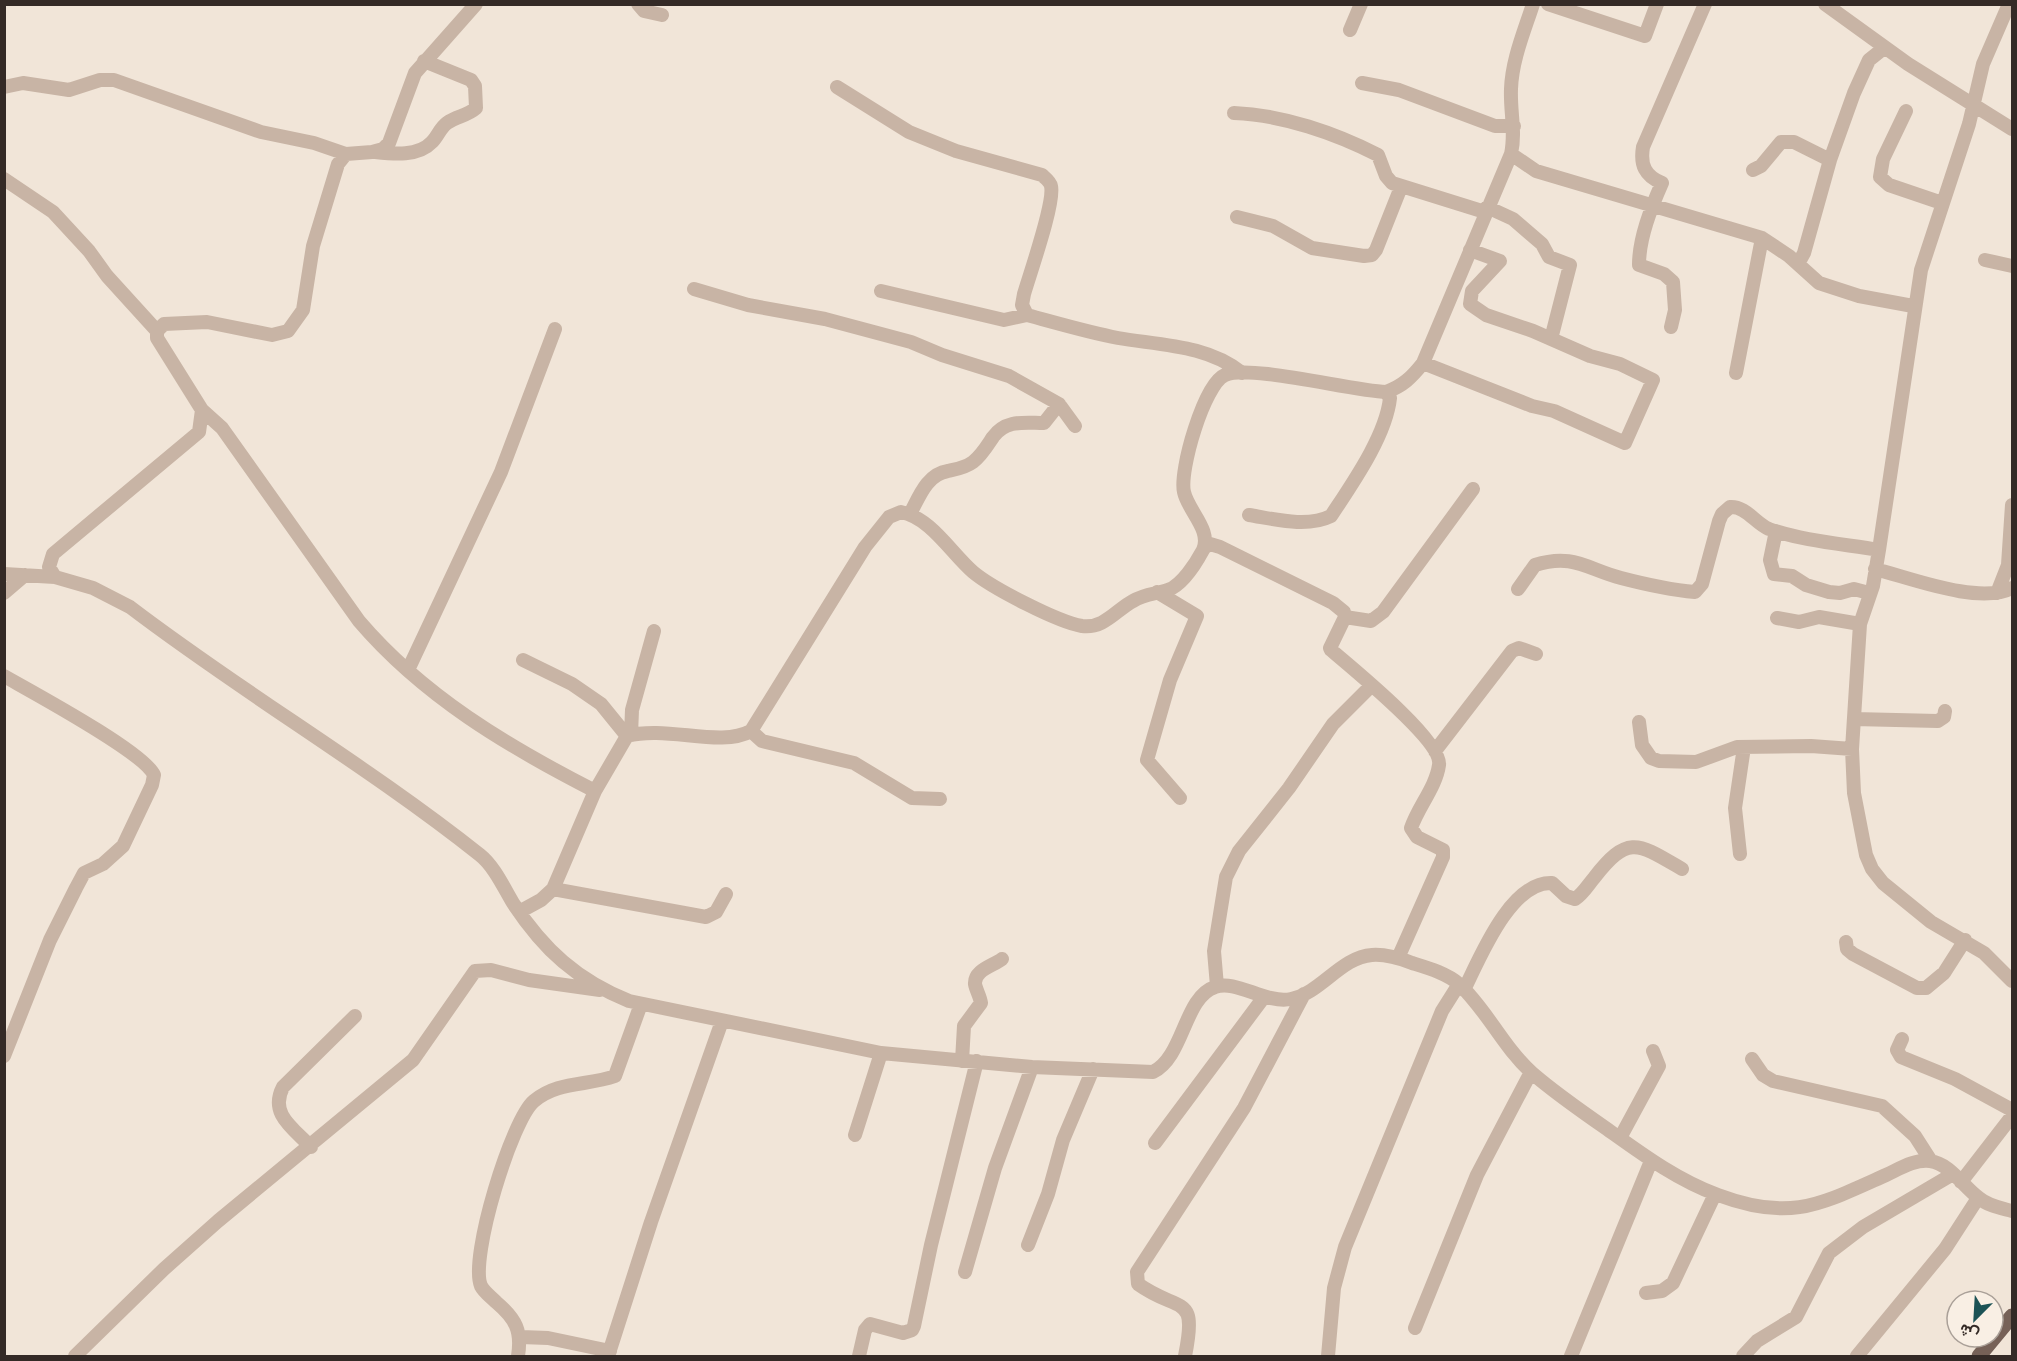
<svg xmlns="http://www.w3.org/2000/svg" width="2017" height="1361" font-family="'Space Grotesk',Vazirmatn,sans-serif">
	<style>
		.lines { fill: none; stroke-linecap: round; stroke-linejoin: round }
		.minor { stroke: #c8b4a5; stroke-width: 14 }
		.major { stroke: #766157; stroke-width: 15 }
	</style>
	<rect width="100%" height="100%" fill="#f1e5d8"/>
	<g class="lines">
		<path class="minor" d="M 638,4 L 644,11 L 662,15
			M 1548,4 L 1645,36 L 1657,4
			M 1825,4 L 1908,64 L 2012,129
			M 2009,4 L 1983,64 L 1969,124 L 1921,270 L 1879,550 L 1873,586 L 1860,624 L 1852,749 L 1854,793 L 1866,855 L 1872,869 L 1883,883 L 1931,922 L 1984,953 L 2012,981
			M 1350,30 L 1361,4
			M 1362,83 L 1399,90 L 1495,126 L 1514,126
			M 4,87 L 23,83 L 69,90 L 100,80 L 114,80 L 261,132 L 314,143 L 346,154 L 372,152 L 383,149 L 389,143 L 415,73 L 476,4
			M 837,87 L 909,132 L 956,151 L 1042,175 C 1045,178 1050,181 1051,186 C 1055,203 1030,273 1024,294 L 1022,305 L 1027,315
			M 1906,111 L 1883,159 L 1880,177 L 1889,185 L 1942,203
			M 1234,113 C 1283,115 1335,133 1378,155 L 1386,176 L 1392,183 L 1485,212
			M 374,152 C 393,154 418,157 432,142 C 438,136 440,128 447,123 C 457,116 467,116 476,108 L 475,86 L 471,80 L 424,61
			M 1511,154 L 1536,171 L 1762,238 L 1789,256 L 1819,283 L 1859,296 L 1913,306
			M 1753,170 L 1761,166 L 1781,142 L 1794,142 L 1830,160
			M 4,179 L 53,212 L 89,251 L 107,276 L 157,331
			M 1487,207 L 1513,219 L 1542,244 L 1549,257 L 1570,265 L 1551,339
			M 1237,217 L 1273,226 L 1312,248 L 1364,256 L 1372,255 L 1376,250 L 1401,187
			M 1985,260 L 2012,266
			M 1798,264 L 1804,253 L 1830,160 L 1854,93 L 1869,60 L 1884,48
			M 694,289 L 748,305 L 825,319 L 911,342 L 942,355 L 1009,376 L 1059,404 L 1075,426
			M 881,291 L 1004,320 L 1027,315 C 1057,323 1087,332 1118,338 C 1159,345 1208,345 1242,373
			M 1671,327 L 1675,310 L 1673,282 L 1664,274 L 1639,265 C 1639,238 1651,208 1662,183 C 1645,176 1640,165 1643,147 L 1705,4
			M 1423,363 L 1532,406 L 1554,411 L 1625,443 L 1653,380 L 1620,364 L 1590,356 L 1533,331 L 1486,315 L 1470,304 L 1472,291 L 1500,261 L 1470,250
			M 1736,373 L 1762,238
			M 202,410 L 222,428 L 359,621 C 423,696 507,746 595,791
			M 910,514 C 919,497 927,474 948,471 C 957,469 965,468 973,462 C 982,455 987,446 993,437 C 1006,419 1025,423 1044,423 L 1059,404
			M 1249,515 C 1274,519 1307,528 1331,516 C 1352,484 1386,436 1390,398 L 1386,392
			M 1776,531 L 1770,560 L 1774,574 L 1792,576 L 1806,585 L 1829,592 L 1840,593 L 1854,589 L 1869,593
			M 1204,548 L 1210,544 L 1220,547 L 1333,603 L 1344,612 L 1345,617 L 1330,648 L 1331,650 C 1351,667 1443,742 1439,765 C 1436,787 1418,807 1411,828 L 1417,837 L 1443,850 L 1443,857 L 1398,958
			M 1875,569 C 1911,578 1979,605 2012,588
			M 4,574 L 55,577 L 93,588 L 130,607 C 244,694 368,766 480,855 C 494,866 504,888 513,903 C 544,950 577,980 629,1001 L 881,1053 L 1032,1067 L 1153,1072 C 1184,1057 1184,997 1215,987 C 1236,979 1265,1004 1291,999 C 1321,993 1341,957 1372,955 C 1386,954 1399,958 1412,963 C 1428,968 1446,973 1459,984 C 1487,1010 1503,1047 1532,1073 C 1555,1093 1581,1111 1607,1129 C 1642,1154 1677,1180 1718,1195 C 1790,1222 1819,1205 1886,1175 C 1899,1169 1915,1159 1930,1161 C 1951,1164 1963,1187 1979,1198 C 1988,1206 2001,1208 2012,1211
			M 55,577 L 49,567 L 53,554 L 199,432 L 202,410 L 157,338 L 157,331 L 164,324 L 207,322 L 272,335 L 288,331 L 303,310 L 313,246 L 338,164 L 346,154
			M 1518,589 L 1535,565 C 1573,553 1587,569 1621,578 C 1644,584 1672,590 1695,592 L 1702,584 L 1719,521 L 1722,514 L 1730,507 C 1746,506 1755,523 1769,529 C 1804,541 1844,544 1879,550
			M 1157,592 L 1197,616 L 1170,680 L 1147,760 L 1180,798
			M 4,593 L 25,575
			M 1997,593 L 2008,565 L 2012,505
			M 1345,617 L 1371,621 L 1383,612 L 1473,489
			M 1777,618 L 1799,622 L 1819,617 L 1860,624
			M 523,660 L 572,684 L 601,704 L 627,736
			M 408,670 L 501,472 L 555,329
			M 4,676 C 32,692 144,752 154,775 L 152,785 L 123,846 L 103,864 L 84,873 L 76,888 L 50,940 L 4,1056
			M 1854,719 L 1938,721 L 1944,717 L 1945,711
			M 1639,722 L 1642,745 L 1651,758 L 1659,761 L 1696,762 L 1737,747 L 1811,746 L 1852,749
			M 751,731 L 762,741 L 854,763 L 912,798 L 940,799
			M 631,735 L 632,710 L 654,631
			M 1435,751 L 1512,651 L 1519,648 L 1536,654
			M 1740,854 L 1735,808 L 1744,747
			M 553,889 L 706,917 L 716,912 L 726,894
			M 519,912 L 541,900 L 553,889 L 595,791 L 627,736 C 667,725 720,748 751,731 L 865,547 L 889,517 L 901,512 C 931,518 951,553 973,572 C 992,588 1058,622 1082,626 C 1104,629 1116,610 1133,601 C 1144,594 1156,594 1168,590 C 1182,585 1196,563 1203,550 C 1212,530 1188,511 1184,492 C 1179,471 1204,384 1225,375 C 1250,364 1352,391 1386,392 C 1403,386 1412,377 1423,363 L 1511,154 C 1516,132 1510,112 1511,89 C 1512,60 1524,32 1533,4
			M 1846,942 L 1847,949 L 1853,954 L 1917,988 L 1926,988 L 1944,973 L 1965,940
			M 1217,986 L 1214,951 L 1226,877 L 1239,851 L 1289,788 L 1333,724 L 1371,686
			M 1464,990 C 1479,960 1510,881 1552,883 L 1566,896 L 1575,899 C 1583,894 1588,885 1594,878 C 1628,834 1638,843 1682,869
			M 1902,1039 L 1897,1050 L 1901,1057 L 1955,1079 L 2012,1110
			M 1752,1059 L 1763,1075 L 1773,1081 L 1882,1106 L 1915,1136 L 1931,1161
			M 962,1061 L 964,1026 L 981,1003 C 980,996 976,990 975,984 C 974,970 993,966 1002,959
			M 855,1135 L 881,1053
			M 1620,1138 L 1659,1066 L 1653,1051
			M 1155,1143 L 1264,997
			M 311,1147 C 293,1128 269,1114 283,1087 L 355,1016
			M 1961,1182 L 2012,1116
			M 1028,1245 L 1048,1194 L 1063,1140 L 1093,1069
			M 965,1272 L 995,1168 L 1032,1067
			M 1646,1293 L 1662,1291 L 1673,1283 L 1715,1194
			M 1415,1328 L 1477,1175 L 1531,1072
			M 521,1337 L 548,1338 L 610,1351
			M 75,1356 L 164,1269 L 218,1221 L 413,1060 L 475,971 L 491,970 L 529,980 L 600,990
			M 518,1356 C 522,1331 516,1319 496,1302 C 491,1297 484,1292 481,1286 C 469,1258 512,1119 534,1101 C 558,1081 587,1086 615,1076 L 641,1004
			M 608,1356 L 651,1222 L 722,1021
			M 859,1356 L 865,1330 L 870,1324 L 903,1333 L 912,1330 L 914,1326 L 931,1245 L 977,1061
			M 1185,1356 C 1198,1292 1180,1314 1138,1284 L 1137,1272 L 1244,1108 L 1304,994
			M 1328,1356 L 1334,1288 L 1345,1247 L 1442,1011 L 1459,984
			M 1571,1356 L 1651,1161
			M 1743,1356 L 1757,1341 L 1796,1317 L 1829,1253 L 1863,1227 L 1953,1174
			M 1857,1356 L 1945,1249 L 1978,1198"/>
		<path class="major" d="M 1979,1356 L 2012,1316"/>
	</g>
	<rect width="2017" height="1361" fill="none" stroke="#342a26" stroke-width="12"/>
	<g transform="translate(1975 1319) rotate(204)"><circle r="28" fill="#f9efe4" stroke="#aaa098" stroke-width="1.5"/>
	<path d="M0-4.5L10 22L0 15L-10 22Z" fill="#1c5255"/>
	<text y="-9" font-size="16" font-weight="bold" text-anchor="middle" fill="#342a26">ش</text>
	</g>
</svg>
